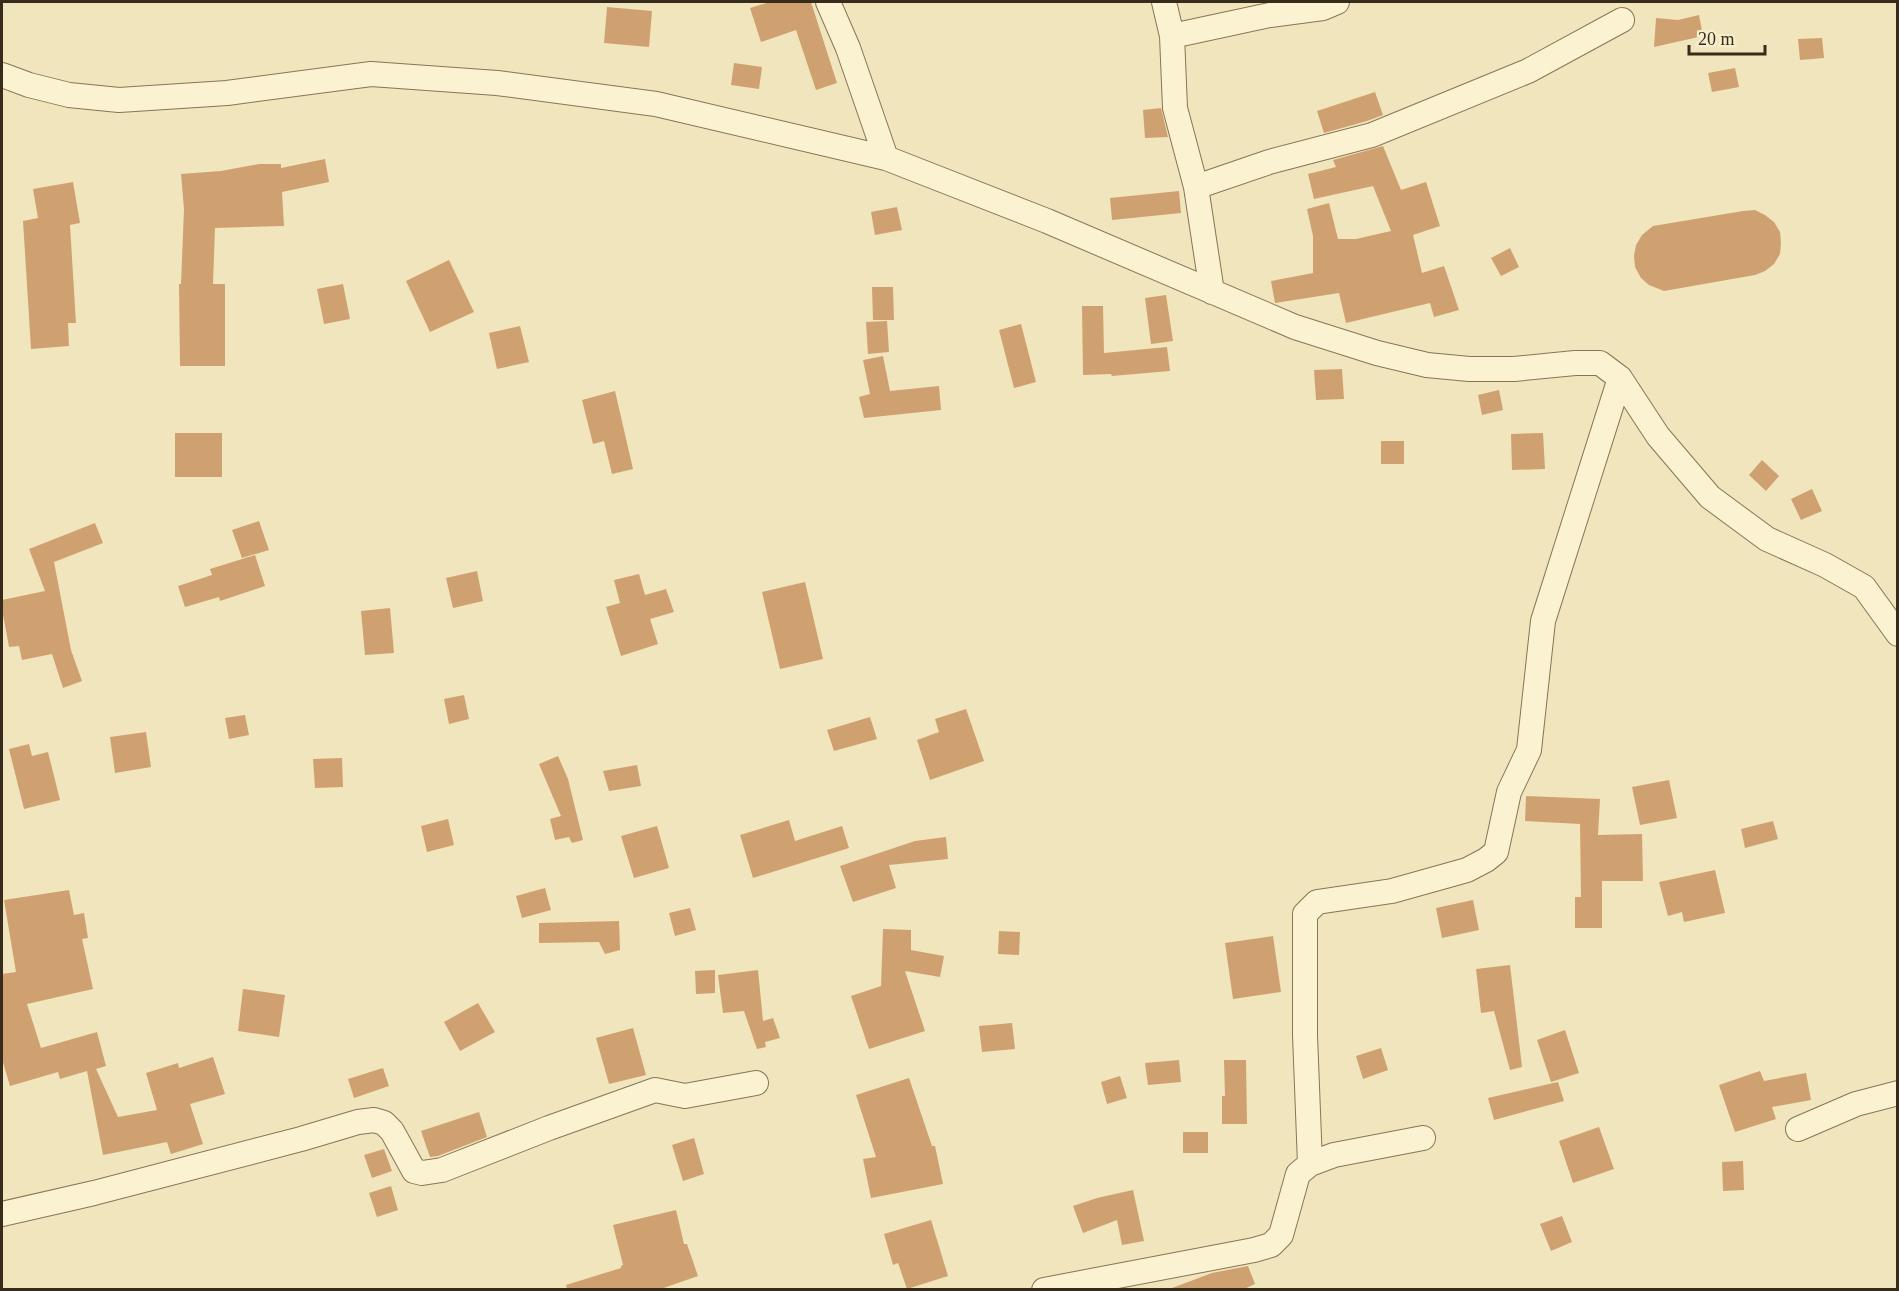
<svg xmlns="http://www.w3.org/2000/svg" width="1899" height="1291" font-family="'Times New Roman',serif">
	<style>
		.building { fill: #d0a170 }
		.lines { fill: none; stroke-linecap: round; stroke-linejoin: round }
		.minor-casing { stroke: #887555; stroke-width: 26 }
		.minor { stroke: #faf2d0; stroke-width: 24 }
	</style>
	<rect width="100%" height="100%" fill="#f0e5bd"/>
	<path class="building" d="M 770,2 L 811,2 L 837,83 L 816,90 L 796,30 L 761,42 L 750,8 Z
		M 607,7 L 652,11 L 649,47 L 604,43 Z
		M 1699,15 L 1703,36 L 1654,47 L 1656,18 L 1678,20 Z
		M 1822,38 L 1824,58 L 1800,60 L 1798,39 Z
		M 734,63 L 762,67 L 759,89 L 731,85 Z
		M 1735,68 L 1739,87 L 1712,92 L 1708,73 Z
		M 1375,92 L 1383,115 L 1367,121 L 1324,133 L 1317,111 Z
		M 1161,108 L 1168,137 L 1145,138 L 1143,110 Z
		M 1383,146 L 1401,190 L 1426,182 L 1440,226 L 1413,235 L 1422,273 L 1444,266 L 1459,310 L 1434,317 L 1430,303 L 1346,323 L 1339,293 L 1275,303 L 1271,281 L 1313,273 L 1313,236 L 1307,209 L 1329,203 L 1338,239 L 1356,239 L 1391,231 L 1373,186 L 1314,199 L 1308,174 L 1336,167 L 1333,160 Z
		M 325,159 L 329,182 L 282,192 L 284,226 L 215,228 L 213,284 L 225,284 L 225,366 L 180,366 L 179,284 L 181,284 L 184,209 L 181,174 L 221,171 L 259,164 L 281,164 L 281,168 Z
		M 73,182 L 80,223 L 70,225 L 76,323 L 68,323 L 69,346 L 31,349 L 23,221 L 38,218 L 33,189 Z
		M 1179,191 L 1181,213 L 1112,220 L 1110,198 Z
		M 897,207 L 902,230 L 875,235 L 871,212 Z
		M 1755,210 L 1765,215 L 1774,222 L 1780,232 L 1781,243 L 1780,254 L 1774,264 L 1765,271 L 1755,275 L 1664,291 L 1649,285 L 1641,278 L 1635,267 L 1634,256 L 1636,245 L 1642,235 L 1653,226 L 1743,211 Z
		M 1510,248 L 1519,267 L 1501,276 L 1491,258 Z
		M 449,260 L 474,312 L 430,332 L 406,281 Z
		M 343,284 L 350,319 L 324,324 L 317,289 Z
		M 872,287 L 893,287 L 894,320 L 873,320 Z
		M 1166,295 L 1173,341 L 1151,344 L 1145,298 Z
		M 1082,306 L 1103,306 L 1104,353 L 1167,347 L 1170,371 L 1112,376 L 1111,374 L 1083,375 Z
		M 887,321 L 889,352 L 868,354 L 866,322 Z
		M 1021,324 L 1036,382 L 1014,388 L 999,330 Z
		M 520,326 L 529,362 L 497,369 L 489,333 Z
		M 883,356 L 890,391 L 939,386 L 941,410 L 864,418 L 859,397 L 870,394 L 863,360 Z
		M 1342,369 L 1344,399 L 1316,400 L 1314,370 Z
		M 1499,390 L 1503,410 L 1482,415 L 1478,395 Z
		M 615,391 L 633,469 L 612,474 L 604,441 L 593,444 L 582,400 Z
		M 175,433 L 222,433 L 222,477 L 175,477 Z
		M 1543,433 L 1545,469 L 1512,470 L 1511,434 Z
		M 1381,441 L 1404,441 L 1404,464 L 1381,464 Z
		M 1762,460 L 1779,476 L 1766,491 L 1749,475 Z
		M 1812,489 L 1822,511 L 1801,520 L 1791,499 Z
		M 259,521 L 269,550 L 242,558 L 232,530 Z
		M 95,523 L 103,543 L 54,562 L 71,650 L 82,681 L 63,688 L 52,654 L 22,660 L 19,646 L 9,647 L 2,609 L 2,600 L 45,591 L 29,549 Z
		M 255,555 L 265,586 L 220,601 L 219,597 L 185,607 L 178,586 L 212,575 L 210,569 Z
		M 477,571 L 483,601 L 453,608 L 446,578 Z
		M 639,574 L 645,595 L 666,589 L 674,612 L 650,619 L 658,644 L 621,656 L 606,607 L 620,603 L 614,580 Z
		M 805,582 L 823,659 L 780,669 L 762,592 Z
		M 390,608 L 394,653 L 365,655 L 361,611 Z
		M 464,695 L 469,719 L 449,724 L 444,699 Z
		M 966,709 L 984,761 L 930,780 L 917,740 L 939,732 L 935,719 Z
		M 245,715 L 249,735 L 229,739 L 225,718 Z
		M 870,717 L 877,739 L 834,751 L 827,730 Z
		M 146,732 L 151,767 L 115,773 L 110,737 Z
		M 29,744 L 32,756 L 48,752 L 60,800 L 24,809 L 9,749 Z
		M 558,756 L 568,779 L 583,840 L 572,843 L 569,837 L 555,840 L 550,819 L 561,816 L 539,764 Z
		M 342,758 L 343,787 L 315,788 L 313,759 Z
		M 637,765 L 641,786 L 609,791 L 603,771 Z
		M 1669,780 L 1677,818 L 1640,825 L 1632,787 Z
		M 1526,796 L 1600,799 L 1598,835 L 1642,834 L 1643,881 L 1602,881 L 1602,928 L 1575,928 L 1575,897 L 1581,897 L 1580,824 L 1525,821 Z
		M 448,819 L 454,845 L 427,852 L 421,826 Z
		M 789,820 L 795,841 L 842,826 L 849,848 L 753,878 L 740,835 Z
		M 1773,821 L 1778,839 L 1745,848 L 1741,829 Z
		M 657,826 L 669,868 L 634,878 L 621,836 Z
		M 946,837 L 948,859 L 889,865 L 896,888 L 853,902 L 840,866 L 915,841 Z
		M 1715,870 L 1725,913 L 1684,922 L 1682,912 L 1668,916 L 1659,882 Z
		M 545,888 L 551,910 L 522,918 L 516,896 Z
		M 69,890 L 74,915 L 84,913 L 88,938 L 82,939 L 93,989 L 27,1004 L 41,1048 L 97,1032 L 106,1066 L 96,1069 L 118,1117 L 157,1110 L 146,1073 L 178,1063 L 179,1068 L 213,1057 L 225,1094 L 190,1104 L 203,1144 L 171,1154 L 167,1142 L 103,1155 L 87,1071 L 60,1079 L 58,1072 L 10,1086 L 2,1059 L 2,974 L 16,972 L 4,900 Z
		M 1473,900 L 1479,930 L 1442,938 L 1436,908 Z
		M 690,908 L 696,930 L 675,936 L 669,913 Z
		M 619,921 L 620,950 L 605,954 L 599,942 L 539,943 L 539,923 Z
		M 883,929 L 911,930 L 911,950 L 944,956 L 940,977 L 905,971 L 925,1031 L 869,1049 L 851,996 L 881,986 Z
		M 999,931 L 1020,932 L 1019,955 L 998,954 Z
		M 1273,936 L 1281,992 L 1233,999 L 1225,943 Z
		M 1510,965 L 1522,1067 L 1510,1070 L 1494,1011 L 1481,1013 L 1476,969 Z
		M 715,970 L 715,993 L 696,994 L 695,971 Z
		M 758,970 L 763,1021 L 773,1018 L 780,1038 L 765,1042 L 766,1047 L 757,1049 L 744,1011 L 723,1013 L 718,975 Z
		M 243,989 L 285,995 L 279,1037 L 238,1031 Z
		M 478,1003 L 495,1032 L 460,1051 L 444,1022 Z
		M 1012,1023 L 1015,1049 L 982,1052 L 979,1026 Z
		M 633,1028 L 646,1075 L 609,1084 L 596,1038 Z
		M 1565,1030 L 1579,1073 L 1551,1082 L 1537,1040 Z
		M 1381,1048 L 1388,1070 L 1363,1079 L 1356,1056 Z
		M 1179,1060 L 1181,1082 L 1148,1085 L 1145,1063 Z
		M 1224,1060 L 1246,1060 L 1247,1124 L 1222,1124 L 1222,1096 L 1225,1096 Z
		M 383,1068 L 389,1086 L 354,1098 L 348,1079 Z
		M 1760,1071 L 1764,1081 L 1806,1073 L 1811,1100 L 1772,1107 L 1776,1119 L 1735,1132 L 1719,1085 Z
		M 1120,1076 L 1127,1098 L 1107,1104 L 1101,1082 Z
		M 909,1078 L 932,1146 L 935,1146 L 943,1184 L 871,1198 L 863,1159 L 876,1157 L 856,1095 Z
		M 1558,1082 L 1564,1101 L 1494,1120 L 1488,1098 Z
		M 479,1112 L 487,1137 L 438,1156 L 430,1157 L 421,1131 Z
		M 1599,1127 L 1614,1169 L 1573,1183 L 1559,1141 Z
		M 1183,1132 L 1208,1132 L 1208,1153 L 1183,1153 Z
		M 694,1138 L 704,1174 L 683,1181 L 672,1145 Z
		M 384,1149 L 392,1171 L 372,1178 L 364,1155 Z
		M 1743,1161 L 1744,1190 L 1723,1191 L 1722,1162 Z
		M 391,1186 L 398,1210 L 377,1217 L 369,1193 Z
		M 1133,1190 L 1144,1241 L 1122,1245 L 1117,1220 L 1083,1233 L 1073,1206 L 1097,1198 Z
		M 676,1210 L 684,1244 L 687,1244 L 698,1276 L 658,1290 L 567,1290 L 566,1285 L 621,1268 L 621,1266 L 623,1265 L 613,1225 Z
		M 1562,1216 L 1572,1242 L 1551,1251 L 1540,1224 Z
		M 931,1220 L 948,1276 L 907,1289 L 898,1263 L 893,1265 L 884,1234 Z
		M 1248,1266 L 1255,1284 L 1242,1290 L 1172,1290 L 1172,1288 L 1212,1273 Z"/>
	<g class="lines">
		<defs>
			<path id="minor" d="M 828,2 L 848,48 L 886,158
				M 1164,2 L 1172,36 L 1175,108 L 1196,187 L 1212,292
				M 1172,36 L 1270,15 L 1323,8 L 1337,2
				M 2,75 L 29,85 L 69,95 L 119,100 L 227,93 L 371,74 L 497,83 L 656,104 L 886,158 L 1047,221 L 1295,327 L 1377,353 L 1427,365 L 1469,369 L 1514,369 L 1575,363 L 1600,363 L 1620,378 L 1658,436 L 1710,497 L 1767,539 L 1825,565 L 1864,587 L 1898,634
				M 1196,187 L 1269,162 L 1372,135 L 1528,71 L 1622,20
				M 1798,1129 L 1856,1104 L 1898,1093
				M 1310,1164 L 1305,1035 L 1305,914 L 1317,902 L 1392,891 L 1467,870 L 1486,860 L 1496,852 L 1509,792 L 1529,750 L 1543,621 L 1620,378
				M 2,1214 L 94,1193 L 301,1139 L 358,1122 L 374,1120 L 384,1123 L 392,1131 L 414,1171 L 422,1173 L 442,1170 L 549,1128 L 655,1090 L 685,1096 L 756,1083
				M 1044,1290 L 1254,1250 L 1271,1245 L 1281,1235 L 1298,1174 L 1310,1164 L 1334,1155 L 1423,1138"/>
		</defs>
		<use href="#minor" class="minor-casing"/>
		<use href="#minor" class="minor"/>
	</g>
	<rect width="1899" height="1291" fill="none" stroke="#372b1b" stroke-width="6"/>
	<path d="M1689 45v9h76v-9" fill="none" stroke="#372b1b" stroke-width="3"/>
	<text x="1698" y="45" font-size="18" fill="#372b1b" stroke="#f7eecd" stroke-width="4.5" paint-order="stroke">20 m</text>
</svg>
